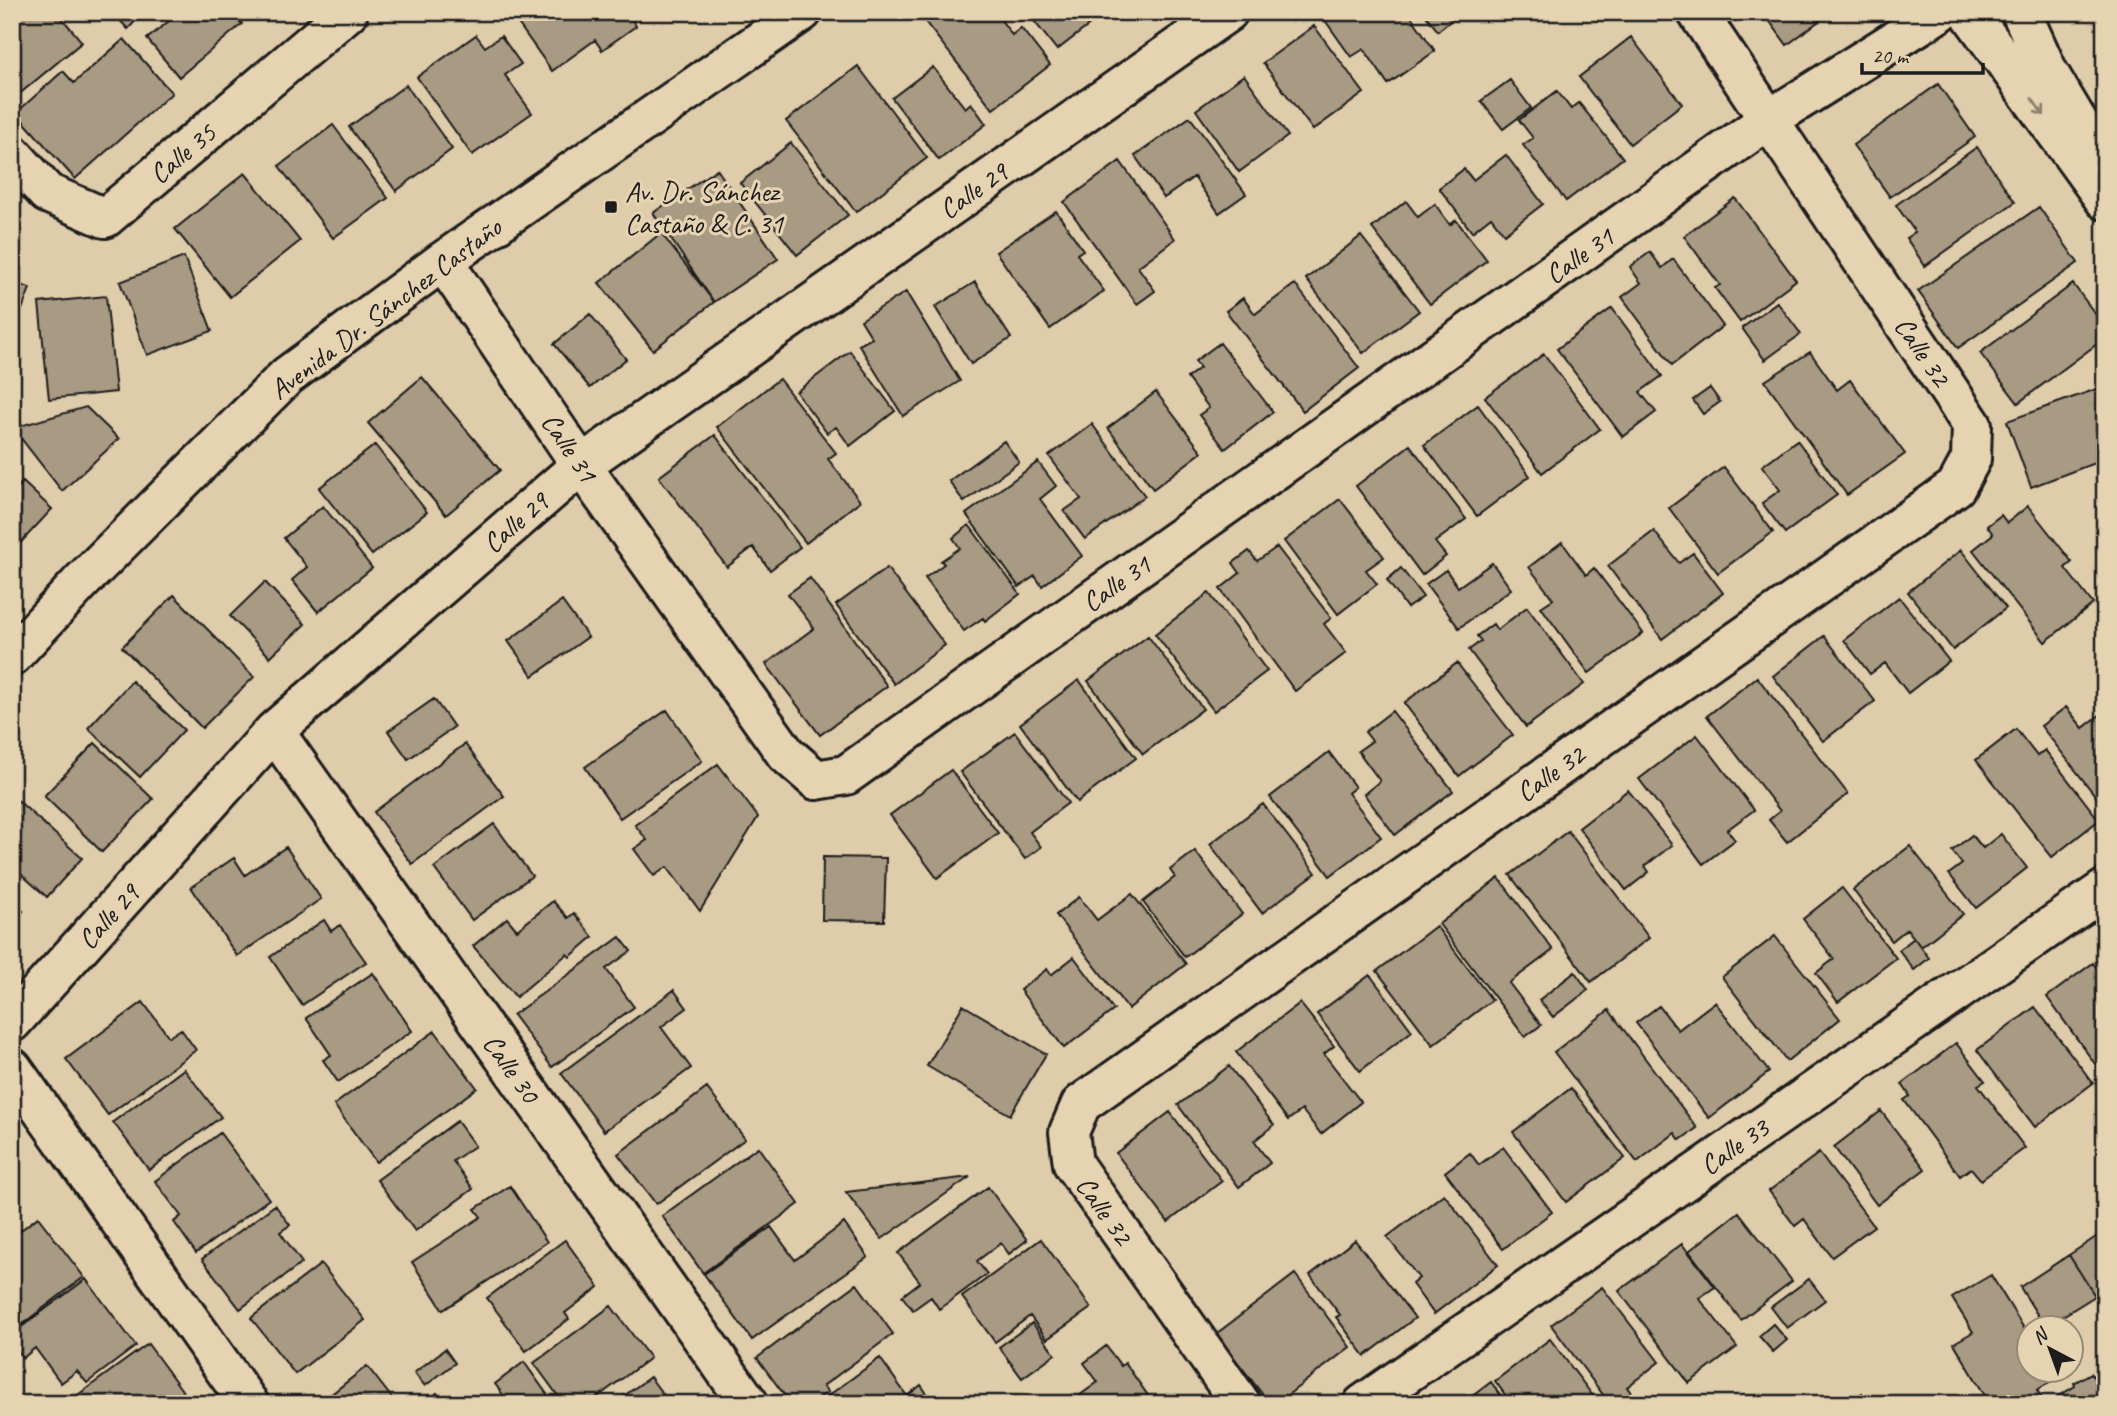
<svg xmlns="http://www.w3.org/2000/svg" width="2117" height="1416" font-family="Caveat,sans-serif">
	<style>
		.building { fill: #a89a83; stroke: #1c1c1c; stroke-width: 2 }
		.lines { fill: none; stroke-linecap: round; stroke-linejoin: round }
		.minor-casing { stroke: #1c1c1c; stroke-width: 44 }
		.minor { stroke: #e6d3b1; stroke-width: 38 }
		.oneway { stroke: #8b816e }
		.poi-dot { fill: #1c1c1c; stroke: #e6d3b1; stroke-width: 2.5 }
		.labels { text-anchor: middle; stroke-width: 6; stroke-linejoin: round; paint-order: stroke }
		.street-label { font-size: 28px; fill: #1c1c1c; stroke: #e6d3b1 }
		.poi-label { font-size: 28px; fill: #1c1c1c; stroke: #e6d3b1; text-anchor: start }
	</style>
	<rect width="100%" height="100%" fill="#deccab"/>
	<filter id="ink" filterUnits="userSpaceOnUse"><feTurbulence type="fractalNoise" baseFrequency=".0143" numOctaves="2"/><feDisplacementMap in="SourceGraphic" scale="14" xChannelSelector="R" yChannelSelector="G"/><feConvolveMatrix kernelMatrix="1 2 1 2 8 2 1 2 1" color-interpolation-filters="sRGB"/></filter>
	<g filter="url(#ink)">
		<path class="building" d="M 12,12 L 57,12 L 82,42 L 12,100 Z
			M 112,12 L 144,12 L 128,29 Z
			M 180,12 L 232,12 L 242,24 L 179,77 L 147,39 Z
			M 510,12 L 627,12 L 636,26 L 602,50 L 595,40 L 552,71 Z
			M 923,12 L 995,12 L 1012,35 L 1021,28 L 1050,65 L 993,109 L 920,15 Z
			M 1027,12 L 1090,12 L 1096,20 L 1057,50 Z
			M 1328,12 L 1408,12 L 1435,51 L 1388,84 L 1364,49 L 1351,57 L 1322,16 Z
			M 1423,12 L 1461,12 L 1438,31 Z
			M 1763,12 L 1831,12 L 1787,45 Z
			M 1314,26 L 1364,93 L 1313,130 L 1263,63 Z
			M 476,35 L 485,47 L 501,36 L 521,64 L 505,75 L 532,113 L 472,155 L 417,77 Z
			M 1631,37 L 1682,104 L 1630,144 L 1579,77 Z
			M 124,39 L 172,93 L 75,179 L 16,113 L 63,71 L 74,83 Z
			M 858,66 L 927,158 L 856,212 L 786,121 Z
			M 933,67 L 965,108 L 971,103 L 986,124 L 939,160 L 892,98 Z
			M 1244,75 L 1288,136 L 1239,172 L 1196,110 Z
			M 1510,80 L 1531,108 L 1503,129 L 1481,101 Z
			M 1938,84 L 1975,137 L 1890,197 L 1853,145 Z
			M 406,85 L 452,149 L 396,191 L 349,127 Z
			M 1557,91 L 1571,109 L 1579,103 L 1623,158 L 1566,201 L 1523,145 L 1533,138 L 1519,120 Z
			M 1190,117 L 1246,194 L 1219,213 L 1194,177 L 1164,198 L 1135,156 Z
			M 333,125 L 388,198 L 333,238 L 279,166 Z
			M 791,143 L 848,215 L 797,255 L 740,183 Z
			M 1977,147 L 2015,202 L 1925,266 L 1906,238 L 1915,232 L 1896,205 Z
			M 1506,155 L 1543,204 L 1504,234 L 1491,217 L 1472,232 L 1439,188 L 1464,169 L 1473,180 Z
			M 1120,161 L 1175,239 L 1138,267 L 1155,291 L 1137,304 L 1064,202 Z
			M 717,169 L 778,259 L 714,302 L 653,213 Z
			M 245,173 L 300,241 L 230,297 L 175,229 Z
			M 1735,198 L 1796,280 L 1740,322 L 1715,288 L 1720,285 L 1684,236 Z
			M 1406,201 L 1418,217 L 1435,204 L 1450,225 L 1456,220 L 1487,260 L 1430,304 L 1372,228 Z
			M 2039,207 L 2078,263 L 1958,348 L 1918,291 Z
			M 1056,211 L 1083,250 L 1077,254 L 1104,291 L 1050,329 L 996,252 Z
			M 661,233 L 714,302 L 653,350 L 599,283 Z
			M 1361,236 L 1419,311 L 1363,353 L 1306,279 Z
			M 1650,252 L 1662,268 L 1673,259 L 1723,326 L 1672,365 L 1622,297 L 1641,283 L 1630,267 Z
			M 184,257 L 212,331 L 147,355 L 120,282 Z
			M 12,282 L 30,288 L 12,336 Z
			M 975,282 L 1011,338 L 971,364 L 935,307 Z
			M 1295,284 L 1359,368 L 1303,411 L 1226,311 L 1243,298 L 1255,314 Z
			M 2073,284 L 2105,327 L 2105,338 L 2018,403 L 1980,353 Z
			M 906,292 L 960,381 L 903,416 L 859,345 L 872,338 L 861,320 Z
			M 106,296 L 116,392 L 49,399 L 39,303 Z
			M 1777,302 L 1801,334 L 1765,360 L 1742,328 Z
			M 1612,308 L 1662,376 L 1640,392 L 1656,412 L 1623,437 L 1557,349 Z
			M 590,314 L 626,359 L 590,388 L 554,344 Z
			M 1220,343 L 1273,412 L 1225,449 L 1199,415 L 1209,408 L 1187,378 L 1200,368 L 1195,361 Z
			M 850,351 L 895,411 L 850,446 L 836,427 L 827,433 L 796,392 Z
			M 1810,352 L 1837,390 L 1850,380 L 1905,454 L 1847,495 L 1765,381 Z
			M 1544,354 L 1600,429 L 1542,473 L 1485,397 Z
			M 422,377 L 500,470 L 446,515 L 368,423 Z
			M 779,379 L 836,453 L 828,459 L 860,501 L 806,543 L 717,427 Z
			M 2105,386 L 2105,459 L 2031,487 L 2007,421 Z
			M 1710,388 L 1720,402 L 1703,414 L 1693,400 Z
			M 1156,392 L 1202,452 L 1153,489 L 1108,428 Z
			M 1478,405 L 1530,476 L 1477,516 L 1424,445 Z
			M 86,407 L 119,439 L 62,491 L 13,428 Z
			M 1092,424 L 1145,496 L 1085,539 L 1064,511 L 1081,499 L 1049,456 Z
			M 715,435 L 800,547 L 770,570 L 753,547 L 727,567 L 659,477 Z
			M 1797,440 L 1837,495 L 1785,533 L 1762,503 L 1780,490 L 1762,466 Z
			M 1004,441 L 1019,462 L 964,502 L 949,481 Z
			M 375,445 L 427,512 L 372,555 L 319,488 Z
			M 1410,445 L 1466,519 L 1435,542 L 1446,556 L 1422,575 L 1356,486 Z
			M 1038,462 L 1056,486 L 1040,499 L 1082,556 L 1042,586 L 1035,576 L 1019,587 L 966,514 Z
			M 1724,467 L 1773,532 L 1718,573 L 1669,508 Z
			M 23,482 L 52,509 L 12,552 L 12,493 Z
			M 1340,499 L 1384,557 L 1366,570 L 1377,584 L 1338,614 L 1284,541 Z
			M 323,506 L 372,568 L 318,612 L 292,580 L 307,567 L 284,538 Z
			M 2028,506 L 2072,562 L 2065,568 L 2093,604 L 2045,642 L 1973,550 L 1993,534 L 1987,526 L 2001,515 L 2007,523 Z
			M 969,525 L 1020,594 L 985,621 L 983,618 L 964,631 L 925,578 L 944,564 L 941,561 L 960,548 L 953,538 Z
			M 1654,531 L 1679,563 L 1693,553 L 1723,593 L 1662,639 L 1608,566 Z
			M 1562,542 L 1586,575 L 1594,568 L 1643,633 L 1589,673 L 1541,607 L 1553,599 L 1529,567 Z
			M 1277,547 L 1331,618 L 1324,624 L 1346,653 L 1295,691 L 1220,589 L 1240,573 L 1233,563 L 1249,551 L 1257,561 Z
			M 1961,550 L 2006,608 L 1953,650 L 1908,592 Z
			M 1492,563 L 1511,589 L 1459,628 L 1426,584 L 1446,570 L 1458,587 Z
			M 887,568 L 945,645 L 894,684 L 836,605 Z
			M 1401,568 L 1423,597 L 1407,608 L 1387,580 Z
			M 810,578 L 887,686 L 820,735 L 766,664 L 814,628 L 788,594 Z
			M 265,582 L 305,624 L 270,657 L 230,616 Z
			M 1209,593 L 1267,671 L 1214,711 L 1155,634 Z
			M 174,595 L 254,677 L 202,728 L 122,647 Z
			M 1899,597 L 1949,661 L 1908,693 L 1885,663 L 1870,674 L 1844,640 Z
			M 562,601 L 588,637 L 533,676 L 508,641 Z
			M 1527,607 L 1584,684 L 1526,727 L 1469,650 L 1481,641 L 1477,636 L 1493,624 L 1497,630 Z
			M 1148,636 L 1203,709 L 1143,754 L 1088,681 Z
			M 1824,636 L 1875,701 L 1823,741 L 1773,676 Z
			M 1457,663 L 1513,735 L 1459,776 L 1404,703 Z
			M 1757,677 L 1848,794 L 1787,842 L 1769,820 L 1780,811 L 1707,716 Z
			M 1079,680 L 1136,758 L 1077,802 L 1020,724 Z
			M 132,681 L 184,730 L 140,777 L 88,728 Z
			M 434,699 L 454,727 L 408,759 L 388,731 Z
			M 2066,707 L 2083,728 L 2105,711 L 2105,808 L 2041,726 Z
			M 667,710 L 702,761 L 620,818 L 585,767 Z
			M 1392,711 L 1453,791 L 1395,835 L 1364,794 L 1380,781 L 1358,751 L 1372,741 L 1365,732 Z
			M 2016,729 L 2037,756 L 2045,750 L 2099,820 L 2052,857 L 1976,760 Z
			M 1015,732 L 1068,803 L 1030,832 L 1041,847 L 1025,859 L 960,772 Z
			M 1697,735 L 1754,810 L 1727,830 L 1735,840 L 1703,864 L 1639,779 Z
			M 95,743 L 153,799 L 102,852 L 44,796 Z
			M 465,744 L 504,796 L 412,864 L 374,812 Z
			M 1329,752 L 1355,787 L 1348,793 L 1381,837 L 1330,876 L 1270,797 Z
			M 718,764 L 758,817 L 700,911 L 667,867 L 654,876 L 634,849 L 647,840 L 635,825 Z
			M 951,770 L 998,833 L 937,878 L 890,815 Z
			M 1628,790 L 1672,845 L 1645,866 L 1649,872 L 1626,890 L 1579,828 Z
			M 15,798 L 82,858 L 47,897 L 12,866 L 12,801 Z
			M 1263,804 L 1316,873 L 1262,913 L 1210,844 Z
			M 494,824 L 532,876 L 472,920 L 434,868 Z
			M 1568,831 L 1649,938 L 1591,982 L 1510,875 Z
			M 2001,834 L 2027,868 L 1976,908 L 1949,874 L 1962,864 L 1952,851 L 1972,835 L 1983,848 Z
			M 1910,846 L 1963,914 L 1921,947 L 1907,929 L 1892,941 L 1853,890 Z
			M 286,847 L 321,899 L 237,956 L 191,887 L 234,858 L 245,875 Z
			M 1195,851 L 1242,914 L 1185,957 L 1143,902 L 1175,877 L 1170,870 Z
			M 823,857 L 886,858 L 884,921 L 822,920 Z
			M 1499,878 L 1553,950 L 1509,983 L 1541,1025 L 1525,1037 L 1439,924 Z
			M 1842,888 L 1896,958 L 1838,1002 L 1816,973 L 1834,959 L 1803,919 Z
			M 1132,894 L 1186,964 L 1128,1009 L 1056,915 L 1079,897 L 1097,920 Z
			M 12,901 L 23,911 L 12,922 Z
			M 553,901 L 568,918 L 574,913 L 593,937 L 570,957 L 567,954 L 516,997 L 473,946 L 507,918 L 517,930 Z
			M 324,920 L 331,931 L 340,925 L 366,962 L 302,1005 L 270,957 Z
			M 1436,926 L 1492,1000 L 1433,1045 L 1377,971 Z
			M 1775,936 L 1840,1019 L 1787,1061 L 1722,977 Z
			M 620,937 L 631,951 L 606,969 L 634,1007 L 552,1067 L 513,1015 Z
			M 1914,938 L 1929,958 L 1914,970 L 1899,950 Z
			M 1074,957 L 1114,1010 L 1064,1048 L 1020,990 L 1047,969 L 1051,975 Z
			M 2093,963 L 2105,979 L 2105,1063 L 2098,1068 L 2047,997 Z
			M 1575,972 L 1588,990 L 1553,1017 L 1539,1000 Z
			M 373,973 L 412,1031 L 338,1082 L 323,1060 L 331,1055 L 306,1018 Z
			M 1370,975 L 1412,1031 L 1360,1071 L 1317,1014 Z
			M 674,990 L 687,1008 L 661,1027 L 691,1068 L 604,1131 L 561,1073 Z
			M 143,1002 L 169,1037 L 181,1029 L 196,1050 L 108,1115 L 66,1059 Z
			M 1715,1002 L 1769,1072 L 1709,1118 L 1636,1023 L 1659,1006 L 1678,1030 Z
			M 1300,1003 L 1334,1046 L 1324,1054 L 1361,1102 L 1321,1134 L 1302,1110 L 1288,1120 L 1236,1052 Z
			M 963,1005 L 1046,1054 L 1010,1115 L 927,1066 Z
			M 2035,1007 L 2093,1083 L 2035,1127 L 1977,1050 Z
			M 1609,1010 L 1697,1128 L 1680,1140 L 1675,1133 L 1637,1162 L 1554,1052 Z
			M 435,1031 L 477,1088 L 376,1162 L 334,1105 Z
			M 1956,1043 L 1985,1081 L 1978,1085 L 2025,1148 L 1981,1180 L 1971,1168 L 1960,1176 L 1904,1100 L 1910,1096 L 1902,1084 Z
			M 1229,1066 L 1274,1125 L 1254,1141 L 1270,1163 L 1239,1187 L 1178,1105 Z
			M 184,1069 L 221,1117 L 149,1170 L 113,1122 Z
			M 707,1088 L 745,1139 L 656,1204 L 618,1154 Z
			M 1571,1088 L 1625,1158 L 1566,1202 L 1513,1132 Z
			M 1881,1111 L 1925,1169 L 1877,1205 L 1834,1147 Z
			M 1170,1112 L 1222,1181 L 1168,1222 L 1116,1153 Z
			M 457,1121 L 475,1146 L 453,1161 L 473,1189 L 415,1231 L 377,1180 Z
			M 220,1133 L 269,1199 L 196,1253 L 174,1222 L 181,1216 L 155,1181 Z
			M 758,1147 L 799,1204 L 703,1273 L 662,1216 Z
			M 1503,1147 L 1552,1212 L 1503,1249 L 1445,1172 L 1470,1153 L 1479,1165 Z
			M 1819,1153 L 1874,1226 L 1832,1257 L 1804,1219 L 1795,1226 L 1769,1191 Z
			M 970,1177 L 882,1239 L 846,1192 Z
			M 510,1186 L 547,1242 L 443,1310 L 412,1262 L 481,1217 L 475,1209 Z
			M 988,1187 L 1027,1240 L 1009,1254 L 1001,1243 L 977,1261 L 987,1274 L 939,1309 L 931,1297 L 913,1310 L 902,1296 L 920,1282 L 898,1253 Z
			M 12,1190 L 21,1204 L 12,1210 Z
			M 1444,1194 L 1498,1265 L 1434,1314 L 1412,1284 L 1419,1278 L 1387,1237 Z
			M 275,1205 L 290,1225 L 280,1232 L 302,1263 L 240,1309 L 202,1259 Z
			M 1739,1212 L 1792,1281 L 1741,1320 L 1689,1251 Z
			M 38,1217 L 84,1277 L 12,1332 L 12,1237 Z
			M 844,1223 L 868,1257 L 752,1340 L 704,1274 L 771,1227 L 795,1260 Z
			M 2105,1231 L 2105,1291 L 2095,1296 L 2069,1255 Z
			M 1041,1239 L 1091,1308 L 1047,1339 L 1030,1316 L 995,1342 L 962,1297 Z
			M 565,1240 L 599,1287 L 565,1313 L 569,1319 L 526,1351 L 487,1298 Z
			M 1355,1240 L 1415,1318 L 1365,1356 L 1336,1317 L 1340,1315 L 1310,1275 Z
			M 1682,1244 L 1715,1287 L 1699,1298 L 1737,1347 L 1689,1383 L 1619,1291 Z
			M 2069,1255 L 2095,1296 L 2045,1327 L 2020,1287 Z
			M 321,1264 L 365,1320 L 295,1374 L 251,1318 Z
			M 1295,1274 L 1350,1347 L 1276,1404 L 1270,1404 L 1216,1334 Z
			M 1991,1275 L 2030,1338 L 2030,1370 L 2049,1370 L 2055,1379 L 2037,1390 L 2045,1404 L 2027,1404 L 2024,1399 L 2016,1404 L 1990,1404 L 1954,1343 L 1973,1332 L 1952,1298 Z
			M 86,1279 L 136,1346 L 87,1383 L 77,1371 L 61,1383 L 35,1348 L 23,1358 L 12,1344 L 12,1334 Z
			M 1809,1279 L 1825,1300 L 1787,1328 L 1771,1307 Z
			M 857,1284 L 893,1334 L 823,1386 L 828,1392 L 811,1404 L 791,1404 L 757,1358 Z
			M 1602,1287 L 1659,1362 L 1627,1387 L 1639,1404 L 1610,1404 L 1551,1325 Z
			M 611,1306 L 650,1358 L 588,1404 L 564,1404 L 534,1363 Z
			M 1032,1323 L 1055,1354 L 1022,1378 L 999,1347 Z
			M 1773,1324 L 1787,1340 L 1773,1352 L 1759,1336 Z
			M 1550,1339 L 1599,1404 L 1512,1404 L 1495,1381 Z
			M 148,1344 L 192,1404 L 79,1404 L 75,1397 Z
			M 1106,1346 L 1121,1366 L 1125,1363 L 1154,1404 L 1068,1404 L 1098,1382 L 1084,1363 Z
			M 445,1349 L 455,1363 L 425,1386 L 414,1373 Z
			M 880,1358 L 907,1396 L 921,1385 L 934,1404 L 817,1404 Z
			M 524,1362 L 554,1404 L 510,1404 L 495,1384 Z
			M 367,1366 L 395,1402 L 319,1404 Z
			M 2091,1373 L 2105,1396 L 2105,1404 L 2046,1404 L 2075,1386 L 2074,1383 Z
			M 650,1377 L 670,1404 L 613,1404 Z
			M 1491,1382 L 1507,1404 L 1462,1404 Z
			M 437,1393 L 445,1404 L 423,1404 Z
			M 1862,1393 L 1869,1404 L 1844,1404 Z"/>
		<g class="lines">
			<defs>
				<path id="minor" d="M 1969,12 L 2105,200
					M 2021,12 L 2048,72 L 2088,139
					M 12,154 L 47,193 L 105,218 L 348,12
					M 443,261 L 581,465 L 786,754 L 816,780 L 846,775 L 1768,120 L 1940,12
					M 12,656 L 82,581 L 287,376 L 443,261 L 802,12
					M 274,731 L 749,1404
					M 12,1022 L 274,731 L 581,465 L 1228,12
					M 12,1068 L 249,1404
					M 1241,1404 L 1073,1164 L 1069,1132 L 1081,1104 L 1956,487 L 1971,459 L 1972,425 L 1697,12
					M 1363,1404 L 2105,889"/>
			</defs>
			<use href="#minor" class="minor-casing"/>
			<use href="#minor" class="minor"/>
		</g>
		<defs><path id="oneway-shaft" d="M-6 0H5M1.5-3L5.5 0L1.5 3" fill="none" stroke-width="1.6" stroke-linecap="round" stroke-linejoin="round" transform="scale(1.75)"/></defs>
		<use class="oneway" href="#oneway-shaft" transform="translate(2038 107) rotate(54)"/>
	</g>
	<rect class="poi-dot" x="604" y="200" width="14" height="14" rx="3.5"/>
	<g class="labels">
		<g class="street-label">
			<text transform="translate(182 153) rotate(-40)" y="10">Calle 35</text>
			<text transform="translate(973 190) rotate(-35)" y="10">Calle 29</text>
			<text transform="translate(1579 255) rotate(-35)" y="10">Calle 31</text>
			<text transform="translate(385 308) rotate(-37)" y="10">Avenida Dr. Sánchez Castaño</text>
			<text transform="translate(1923 351) rotate(56)" y="10">Calle 32</text>
			<text transform="translate(570 447) rotate(56)" y="10">Calle 31</text>
			<text transform="translate(515 522) rotate(-41)" y="10">Calle 29</text>
			<text transform="translate(1116 583) rotate(-35)" y="10">Calle 31</text>
			<text transform="translate(1550 773) rotate(-35)" y="10">Calle 32</text>
			<text transform="translate(108 916) rotate(-48)" y="10">Calle 29</text>
			<text transform="translate(512 1068) rotate(55)" y="10">Calle 30</text>
			<text transform="translate(1734 1146) rotate(-35)" y="10">Calle 33</text>
			<text transform="translate(1105 1210) rotate(55)" y="10">Calle 32</text>
		</g>
		<g class="poi-label">
			<text x="625" y="201">Av. Dr. Sánchez<tspan x="625" dy="32">Castaño &amp; C. 31</tspan></text>
		</g>
	</g>
	<rect width="2117" height="1416" fill="none" stroke="#e6d3b1" stroke-width="42"/>
	<rect x="21" y="21" width="2075" height="1374" fill="none" stroke="#1c1c1c" stroke-width="2.5" filter="url(#ink)"/>
	<g transform="translate(2050 1349) rotate(319)"><circle r="33" fill="#e6d3b1" stroke="#958a75" stroke-width="2"/>
	<path d="M0-5L12 26L0 18L-12 26Z" fill="#1c1c1c"/>
	<text y="-10" font-size="19" font-weight="bold" text-anchor="middle" fill="#1c1c1c">N</text>
	</g>
	<path d="M1862 63v10h121v-10" fill="none" stroke="#1c1c1c" stroke-width="3.5"/>
	<text x="1872" y="63" font-size="21" fill="#1c1c1c" stroke="#e6d3b1" stroke-width="5" paint-order="stroke">20 m</text>
</svg>
